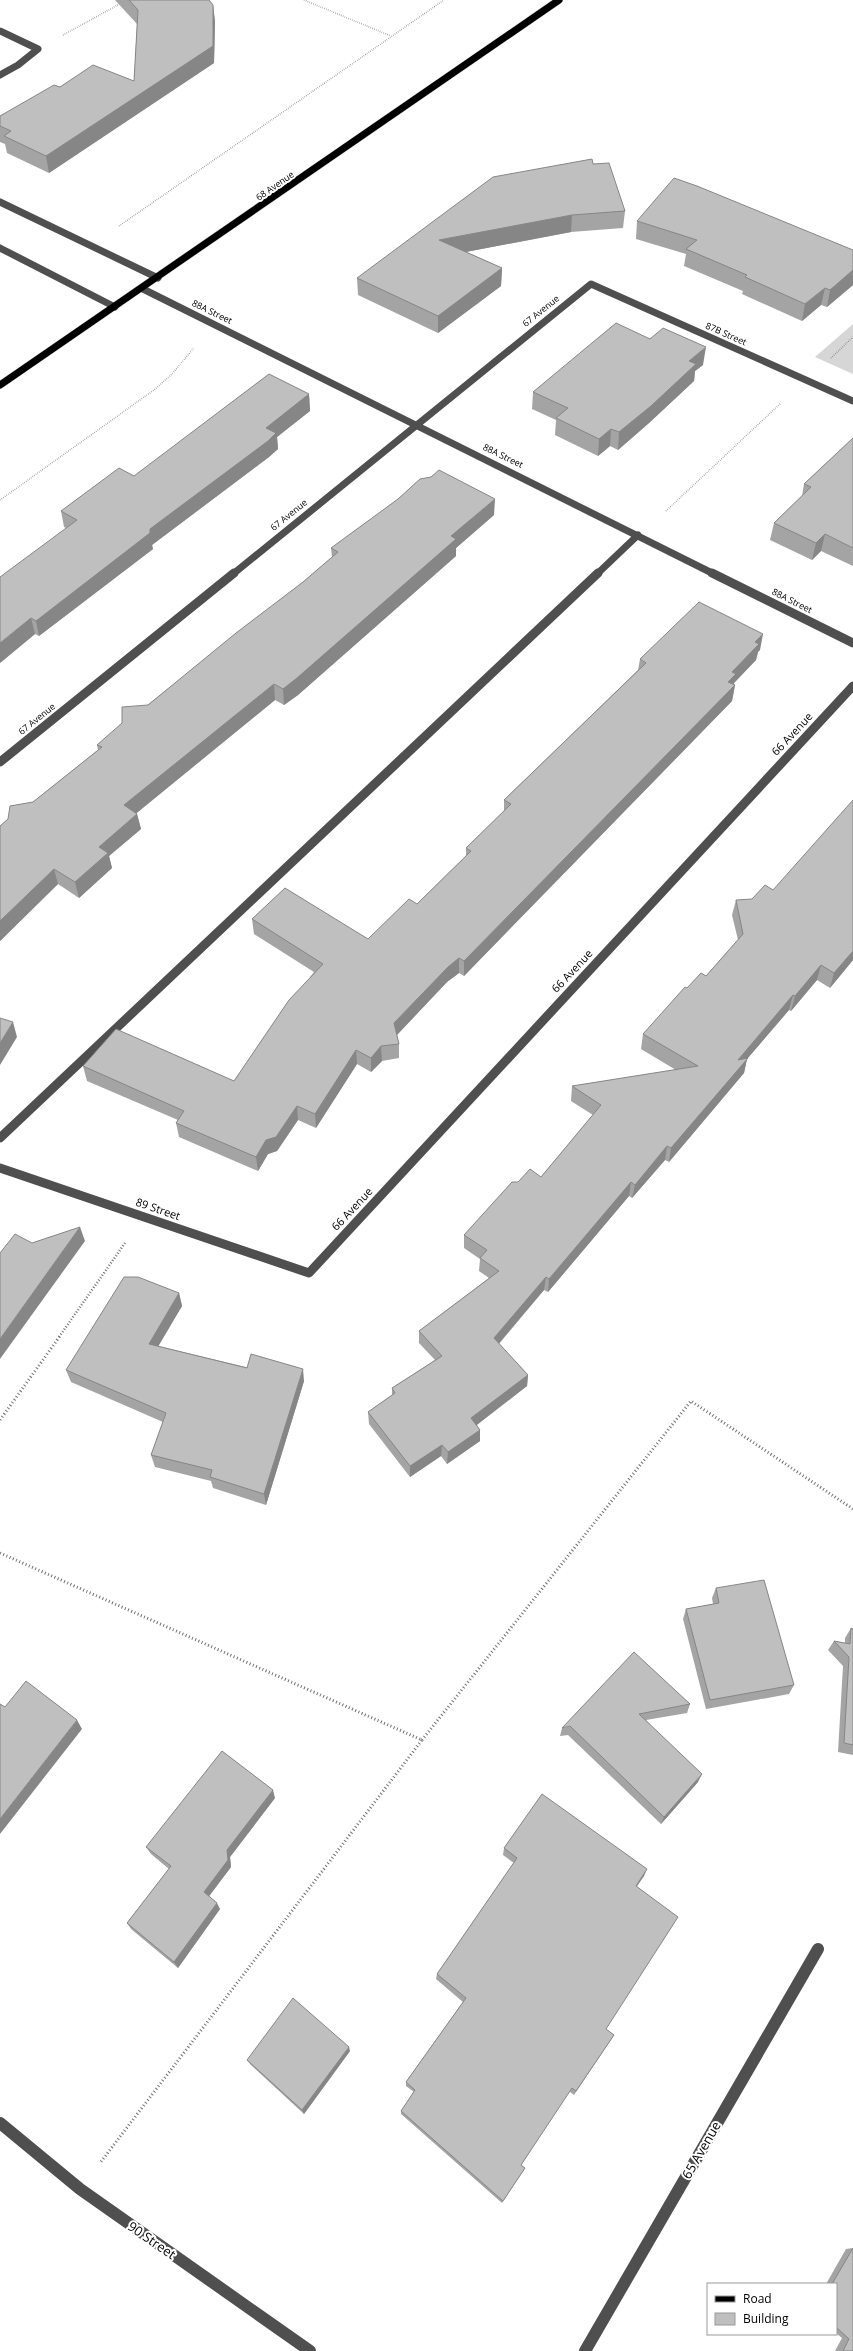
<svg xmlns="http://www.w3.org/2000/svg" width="853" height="2351" font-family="'Open Sans',sans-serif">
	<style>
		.green { fill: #d6d6d6 }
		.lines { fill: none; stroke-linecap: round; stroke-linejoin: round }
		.major-casing { stroke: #dbdbdb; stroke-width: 8 }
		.path-far2 { stroke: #717171; stroke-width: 1.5; stroke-dasharray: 0.5 1.5; stroke-linecap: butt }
		.path-far1 { stroke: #717171; stroke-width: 2.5; stroke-dasharray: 1 2; stroke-linecap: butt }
		.path { stroke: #717171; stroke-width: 3; stroke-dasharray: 1 2.5; stroke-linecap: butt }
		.minor-far2 { stroke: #4f4f4f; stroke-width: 7 }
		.minor-far1 { stroke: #4f4f4f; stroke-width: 9 }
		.minor { stroke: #4f4f4f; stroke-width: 12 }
		.major { stroke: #000; stroke-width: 7 }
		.wall { fill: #a4a4a4 }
		.shaded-wall { fill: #868686 }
		.building { fill: #bfbfbf; stroke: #868686 }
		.labels { text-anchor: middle; stroke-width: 4; stroke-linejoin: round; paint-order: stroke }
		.far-street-label { font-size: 9px; fill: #000; stroke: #fff }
		.street-label { font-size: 11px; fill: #000; stroke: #fff }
		.near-street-label { font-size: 13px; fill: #000; stroke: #fff }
	</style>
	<rect width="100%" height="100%" fill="#fff"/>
	<path class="green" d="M 853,324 L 853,374 L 815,357 Z"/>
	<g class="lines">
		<defs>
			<path id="major" d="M 0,385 L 559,0"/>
		</defs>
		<use href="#major" class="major-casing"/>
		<path class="path-far2" d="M 304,0 L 391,36
			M 63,35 L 127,0
			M 119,226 L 444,0
			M 831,358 L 853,337
			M 0,500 L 154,390 L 172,374 L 194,348
			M 666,511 L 781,403"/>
		<path class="path-far1" d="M 59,1337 L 125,1243"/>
		<path class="path" d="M 0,1420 L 60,1336
			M 0,1553 L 422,1740 L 100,2163
			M 422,1740 L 691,1401 L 853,1509"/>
		<path class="minor-far2" d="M 0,31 L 38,49 L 18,65 L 0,75
			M 0,202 L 158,278
			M 0,248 L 115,307
			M 143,289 L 714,574
			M 233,574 L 591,284 L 853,401
			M 597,574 L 638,535"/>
		<path class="minor-far1" d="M 712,573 L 853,643
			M 0,762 L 234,573
			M 0,1138 L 598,573
			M 0,1168 L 309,1273 L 853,686"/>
		<path class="minor" d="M 0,2123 L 80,2189 L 310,2351
			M 585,2351 L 818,1949"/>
		<use href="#major" class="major"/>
	</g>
	<path class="wall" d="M 115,0 L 209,0 L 213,5 L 215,22 L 214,63 L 49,173 L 7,153 L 5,144 L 0,142 L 0,116 L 60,87 L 134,81 L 137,24 Z
		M 593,164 L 625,211 L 623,228 L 571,232 L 466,252 L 502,268 L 501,286 L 438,333 L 358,295 L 357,278 Z
		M 637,221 L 853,250 L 853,285 L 827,307 L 821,305 L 802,321 L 742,294 L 743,291 L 684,266 L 686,254 L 636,239 Z
		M 703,365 L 695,371 L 694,381 L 649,423 L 618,450 L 610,446 L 598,456 L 555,435 L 556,420 L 532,409 L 533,392 Z
		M 309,394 L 310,411 L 277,437 L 278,449 L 269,457 L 152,545 L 153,549 L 39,636 L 35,634 L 0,663 L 66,528 L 64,527 L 61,511 L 134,476 Z
		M 853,438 L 853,566 L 821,551 L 812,560 L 770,540 L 774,523 L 802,496 L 804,484 Z
		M 494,515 L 456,548 L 456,556 L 298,695 L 284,705 L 275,700 L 136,813 L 137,814 L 141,829 L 109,856 L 112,868 L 79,898 L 58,884 L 0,941 L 0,826 L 33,802 L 98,750 L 97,745 L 303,582 L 332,557 L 331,548 Z
		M 760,650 L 758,652 L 756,660 L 734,683 L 734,684 L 735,685 L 732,701 L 464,976 L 459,973 L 447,982 L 397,1035 L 399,1044 L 399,1058 L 382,1061 L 371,1072 L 357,1064 L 316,1128 L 298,1120 L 277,1151 L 268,1154 L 258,1171 L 179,1137 L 176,1123 L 178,1120 L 87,1081 L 83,1066 L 234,1081 L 314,972 L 254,934 L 252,919 L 368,939 L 417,904 L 466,856 L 466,848 L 504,811 L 504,800 L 638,670 L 640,659 Z
		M 736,900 L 853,960 L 830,988 L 817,980 L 791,1011 L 789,1010 L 747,1059 L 744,1073 L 669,1162 L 665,1160 L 632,1198 L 629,1196 L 548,1292 L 544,1290 L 499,1344 L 528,1375 L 527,1386 L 477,1425 L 480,1430 L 480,1441 L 447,1464 L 441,1456 L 410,1477 L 369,1424 L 368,1412 L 392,1395 L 392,1388 L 435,1360 L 419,1343 L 419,1331 L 489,1278 L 479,1271 L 480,1259 L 464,1248 L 464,1235 L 518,1182 L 541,1177 L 593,1115 L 571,1101 L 572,1086 L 676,1070 L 641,1049 L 643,1034 L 687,988 L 706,976 L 738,940 L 732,915 Z
		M 179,1293 L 182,1306 L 158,1346 L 304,1381 L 266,1505 L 213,1488 L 211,1481 L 155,1467 L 151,1455 L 163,1422 L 71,1382 L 66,1370 Z
		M 716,1588 L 794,1685 L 789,1694 L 706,1709 L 683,1619 L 686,1609 L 713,1604 L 712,1598 Z
		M 851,1628 L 853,1629 L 853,1755 L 838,1752 L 843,1666 L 828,1650 L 834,1641 L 845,1643 L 845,1638 Z
		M 690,1704 L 687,1713 L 646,1720 L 698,1782 L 661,1824 L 568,1735 L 560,1736 L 562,1728 Z
		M 275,1798 L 230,1857 L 231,1867 L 209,1896 L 220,1909 L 178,1968 L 131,1929 L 127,1923 L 169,1869 L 151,1854 L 146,1847 Z
		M 504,1848 L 644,1876 L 636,1886 L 606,2029 L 614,2035 L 574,2095 L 569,2091 L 521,2165 L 525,2168 L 502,2203 L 401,2114 L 401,2111 L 414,2092 L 406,2086 L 406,2082 L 463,2002 L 436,1979 L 437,1974 L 514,1863 L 503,1855 Z
		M 350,2051 L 304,2114 L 250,2064 L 247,2060 Z
		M 853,2248 L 853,2351 L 835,2351 L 842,2338 L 836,2333 L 836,2284 L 826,2284 L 846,2249 Z"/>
	<path class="shaded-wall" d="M 213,5 L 215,22 L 214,63 L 49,173 L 46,156 L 213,46 Z
		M 572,215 L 571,232 L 439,257 L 439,240 Z
		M 502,268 L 501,286 L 438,333 L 438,316 Z
		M 853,270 L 853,285 L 827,307 L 830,290 Z
		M 825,288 L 821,305 L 802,321 L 805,304 Z
		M 706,347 L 703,365 L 695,371 L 694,381 L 649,423 L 618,450 L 619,432 L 689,361 Z
		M 309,394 L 310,411 L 277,437 L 278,449 L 269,457 L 152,545 L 153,549 L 39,636 L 36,621 L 150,529 L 266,428 Z
		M 611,429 L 610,446 L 598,456 L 599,439 Z
		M 495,499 L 494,515 L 456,548 L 456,556 L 298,695 L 284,705 L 283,689 L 451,536 Z
		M 825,534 L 821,551 L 812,560 L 816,543 Z
		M 31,618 L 35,634 L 0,663 L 0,643 Z
		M 763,634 L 760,650 L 758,652 L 756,660 L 734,683 L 733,686 L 735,685 L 732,701 L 464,976 L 464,961 L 728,682 L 732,672 L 755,642 Z
		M 274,684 L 275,700 L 127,821 L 124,805 Z
		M 137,814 L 141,829 L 109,856 L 112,868 L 79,898 L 75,882 L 99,847 Z
		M 54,869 L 58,884 L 0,941 L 0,921 Z
		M 853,951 L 853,960 L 830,988 L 834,973 Z
		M 459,958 L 459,973 L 447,982 L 395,1037 L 394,1023 L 448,967 Z
		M 821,965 L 817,980 L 791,1011 L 795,996 Z
		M 793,995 L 789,1010 L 747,1059 L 744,1073 L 669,1162 L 671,1148 L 738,1060 Z
		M 13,1022 L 17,1037 L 0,1065 L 0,1043 Z
		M 381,1046 L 382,1061 L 371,1072 L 371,1058 Z
		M 356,1050 L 357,1064 L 316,1128 L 315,1114 Z
		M 297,1106 L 298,1120 L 277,1151 L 268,1154 L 258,1171 L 256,1157 L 266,1140 Z
		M 667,1146 L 665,1160 L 632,1198 L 635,1185 Z
		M 631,1182 L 629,1196 L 548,1292 L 549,1279 Z
		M 80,1227 L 85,1241 L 0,1359 L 0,1339 Z
		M 546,1277 L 544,1290 L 493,1350 L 494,1338 Z
		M 179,1293 L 182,1306 L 152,1357 L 149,1344 Z
		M 303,1369 L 304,1381 L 266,1505 L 264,1494 Z
		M 528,1375 L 527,1386 L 470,1430 L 471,1418 Z
		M 480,1430 L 480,1441 L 447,1464 L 448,1452 Z
		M 442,1445 L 441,1456 L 410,1477 L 410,1466 Z
		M 77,1720 L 82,1729 L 0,1834 L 0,1819 Z
		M 702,1774 L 698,1782 L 661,1824 L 664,1817 Z
		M 273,1790 L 275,1798 L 230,1857 L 231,1867 L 207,1899 L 204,1892 L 227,1850 Z
		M 647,1869 L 644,1876 L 633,1892 L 636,1886 Z
		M 217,1903 L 220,1909 L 178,1968 L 174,1962 Z
		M 349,2047 L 350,2051 L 304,2114 L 302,2110 Z"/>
	<path class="building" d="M 129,0 L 209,0 L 213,5 L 213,46 L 46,156 L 4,136 L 11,131 L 0,126 L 0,116 L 54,85 L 60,87 L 93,65 L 134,81 L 138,10 Z
		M 592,159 L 593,164 L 609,163 L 625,211 L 572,215 L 439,240 L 502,268 L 438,316 L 357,278 L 493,177 Z
		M 674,178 L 697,186 L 853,250 L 853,270 L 830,290 L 825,288 L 805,304 L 745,277 L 747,275 L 686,249 L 697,240 L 637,221 Z
		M 616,323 L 650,339 L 663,328 L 706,347 L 689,361 L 696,364 L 651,406 L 619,432 L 611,429 L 599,439 L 556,418 L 568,408 L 533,392 Z
		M 269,374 L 309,394 L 266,428 L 276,433 L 268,441 L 150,529 L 150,533 L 36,621 L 31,618 L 0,643 L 0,577 L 77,520 L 61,511 L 119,468 L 134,476 Z
		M 853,438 L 853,548 L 825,534 L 816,543 L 774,523 L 811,487 L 804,484 Z
		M 439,470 L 495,499 L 451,536 L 456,539 L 297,678 L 283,689 L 274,684 L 124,805 L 137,814 L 99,847 L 108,853 L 75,882 L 54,869 L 0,921 L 0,826 L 8,819 L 10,806 L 33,802 L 102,747 L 97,745 L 122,723 L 122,707 L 148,705 L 236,633 L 303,582 L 338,552 L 331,548 L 398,499 L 420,479 L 431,477 Z
		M 699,602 L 763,634 L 755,642 L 759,644 L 732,672 L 736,674 L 728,682 L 735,685 L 464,961 L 459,958 L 448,967 L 394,1023 L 399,1044 L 381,1046 L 371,1058 L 356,1050 L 315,1114 L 297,1106 L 276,1137 L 266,1140 L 256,1157 L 176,1123 L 184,1111 L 83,1066 L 116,1029 L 234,1081 L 289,1000 L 323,964 L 252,919 L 285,888 L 368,939 L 409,899 L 417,904 L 471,851 L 466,848 L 511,804 L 504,800 L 646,663 L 640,659 Z
		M 853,800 L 853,951 L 834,973 L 821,965 L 795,996 L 793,995 L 738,1060 L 748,1058 L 671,1148 L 667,1146 L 635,1185 L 631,1182 L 549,1279 L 546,1277 L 494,1338 L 528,1375 L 471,1418 L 480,1430 L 448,1452 L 442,1445 L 410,1466 L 368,1412 L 395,1393 L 392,1388 L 442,1356 L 419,1331 L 499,1271 L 480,1258 L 487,1250 L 464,1235 L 512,1182 L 518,1182 L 530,1169 L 541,1177 L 601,1105 L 572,1086 L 698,1066 L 643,1034 L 685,987 L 687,988 L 701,973 L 706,976 L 743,934 L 736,900 L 752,899 L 765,885 L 773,890 Z
		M 0,1018 L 13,1022 L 0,1043 Z
		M 80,1227 L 0,1339 L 0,1253 L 15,1234 L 32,1243 Z
		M 124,1277 L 138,1277 L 179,1293 L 149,1344 L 247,1368 L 251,1354 L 303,1369 L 264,1494 L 210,1477 L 212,1470 L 151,1455 L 166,1413 L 66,1370 Z
		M 764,1580 L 794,1685 L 710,1700 L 686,1609 L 719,1603 L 716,1588 Z
		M 851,1628 L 853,1629 L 853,1745 L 844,1743 L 849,1657 L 834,1641 L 850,1644 Z
		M 634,1652 L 690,1704 L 639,1714 L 702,1774 L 664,1817 L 570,1726 L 562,1728 Z
		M 26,1681 L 77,1720 L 0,1819 L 0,1704 L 5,1707 Z
		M 222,1751 L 273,1790 L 227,1850 L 228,1860 L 204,1892 L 217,1903 L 174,1962 L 127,1923 L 171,1866 L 146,1847 Z
		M 542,1794 L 647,1869 L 636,1886 L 678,1917 L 606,2029 L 614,2035 L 576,2091 L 572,2088 L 521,2165 L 525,2168 L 503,2201 L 401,2111 L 415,2090 L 406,2082 L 466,1998 L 437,1974 L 517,1858 L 504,1848 Z
		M 293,1998 L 349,2047 L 302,2110 L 247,2060 Z
		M 853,2248 L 853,2351 L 843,2351 L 849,2339 L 836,2327 L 836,2284 L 832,2284 Z"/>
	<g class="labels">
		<g class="far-street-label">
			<text transform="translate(275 186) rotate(-35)" y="3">68 Avenue</text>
			<text transform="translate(541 311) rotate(-39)" y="3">67 Avenue</text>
			<text transform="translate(212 312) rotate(26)" y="3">88A Street</text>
			<text transform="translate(726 334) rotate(24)" y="3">87B Street</text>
			<text transform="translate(503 456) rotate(26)" y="3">88A Street</text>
			<text transform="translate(289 515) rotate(-39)" y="3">67 Avenue</text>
			<text transform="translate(792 601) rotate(27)" y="3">88A Street</text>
			<text transform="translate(37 719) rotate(-39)" y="3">67 Avenue</text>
		</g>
		<g class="street-label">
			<text transform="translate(792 734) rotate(-47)" y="4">66 Avenue</text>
			<text transform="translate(572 971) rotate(-47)" y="4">66 Avenue</text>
			<text transform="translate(158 1209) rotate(19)" y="4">89 Street</text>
			<text transform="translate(352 1209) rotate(-47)" y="4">66 Avenue</text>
		</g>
		<g class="near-street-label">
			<text transform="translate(701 2150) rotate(-60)" y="5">65 Avenue</text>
			<text transform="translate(152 2240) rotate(35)" y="5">90 Street</text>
		</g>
	</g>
	<rect x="707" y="2283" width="130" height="52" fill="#ffffff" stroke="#999999"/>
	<rect x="715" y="2296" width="20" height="6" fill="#000000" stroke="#999999"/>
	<text x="743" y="2303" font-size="12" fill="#000000">Road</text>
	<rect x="715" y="2313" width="20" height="12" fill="#bfbfbf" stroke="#999999"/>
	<text x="743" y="2323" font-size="12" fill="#000000">Building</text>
</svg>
